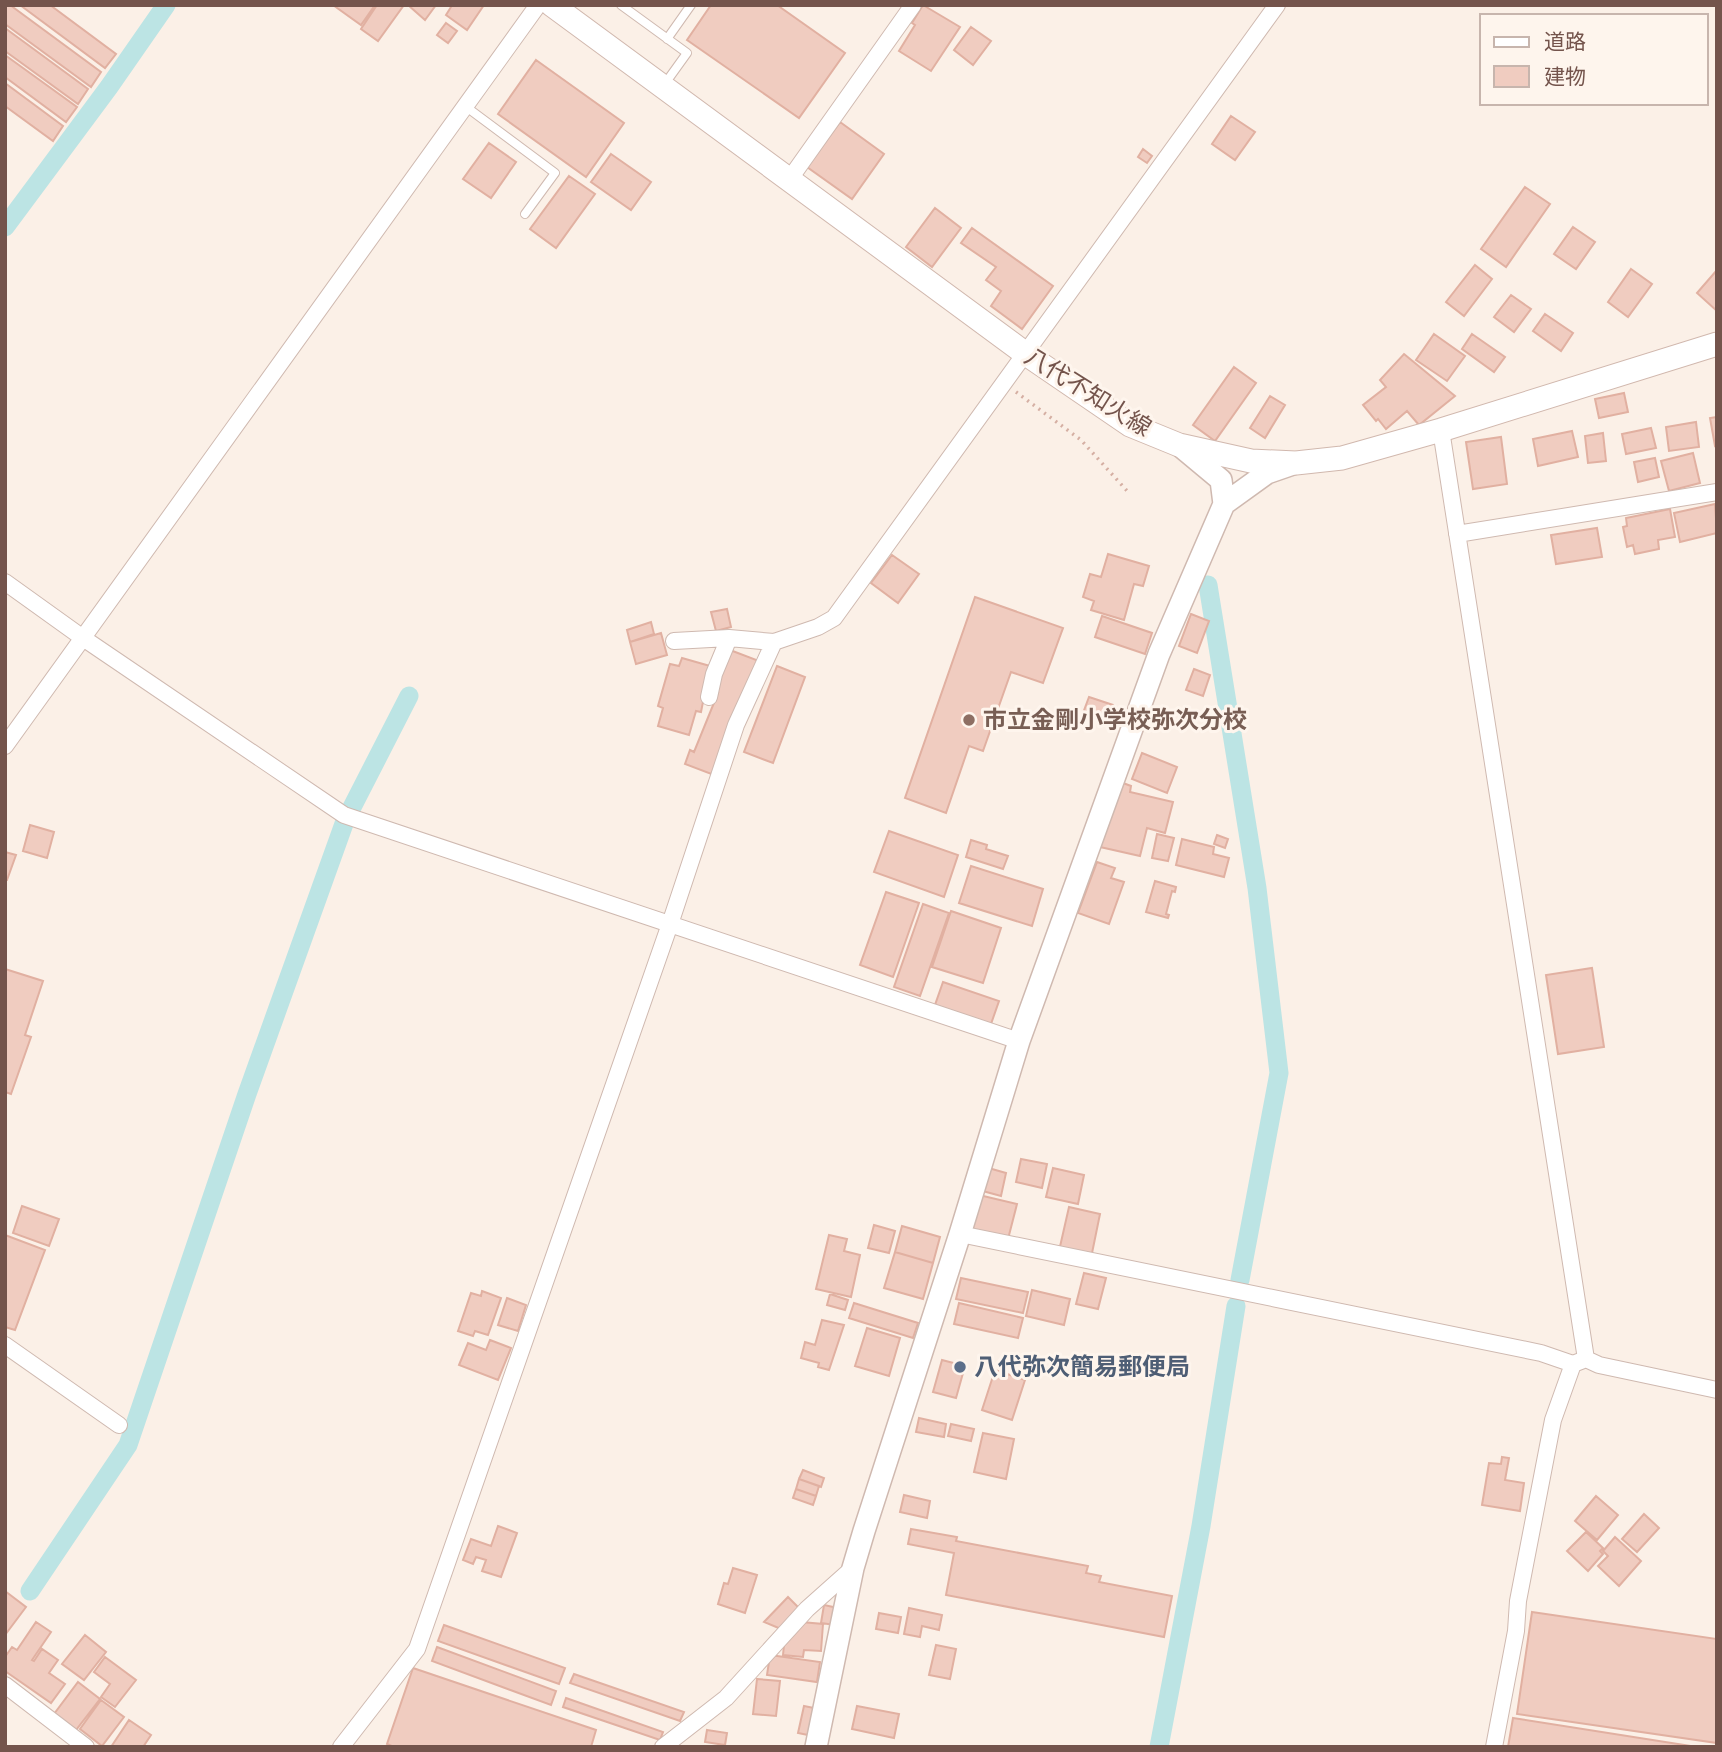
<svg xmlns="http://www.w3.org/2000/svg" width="1722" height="1752" font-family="'Archivo Narrow','Noto Sans JP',sans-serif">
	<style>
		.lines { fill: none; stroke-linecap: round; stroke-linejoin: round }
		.canal { stroke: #bce4e4; stroke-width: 19 }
		.building { fill: #f0ccc0; stroke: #e1b0a1; stroke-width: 2 }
		.service-casing { stroke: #cfb9b0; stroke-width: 10 }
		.minor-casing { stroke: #cfb9b0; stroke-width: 18 }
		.tertiary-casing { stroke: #cfb9b0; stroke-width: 24 }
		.secondary-casing { stroke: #d1b8ae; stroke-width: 25 }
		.path { stroke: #d5afa3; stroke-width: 3.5; stroke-dasharray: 2 5; stroke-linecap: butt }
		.service { stroke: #fff; stroke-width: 8 }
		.minor { stroke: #fff; stroke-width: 16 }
		.tertiary { stroke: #fff; stroke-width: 21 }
		.secondary { stroke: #fff; stroke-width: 23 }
		.education-dot { fill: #8d6e63; stroke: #fef5ed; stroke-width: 2.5 }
		.service-dot { fill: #5c6f8a; stroke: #fef5ed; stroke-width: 2.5 }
		.labels { text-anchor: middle; stroke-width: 6; stroke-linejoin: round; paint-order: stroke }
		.street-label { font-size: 24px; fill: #74544c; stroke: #fef5ed }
		.education-label { font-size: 24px; font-weight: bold; fill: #785e54; stroke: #fef5ed; text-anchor: start }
		.service-label { font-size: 24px; font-weight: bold; fill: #4e5e75; stroke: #fef5ed; text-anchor: start }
	</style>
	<rect width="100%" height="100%" fill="#fbf0e7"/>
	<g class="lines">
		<path class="canal" d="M 5,227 L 109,87 L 166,5
			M 1208,585 L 1257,888 L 1279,1073 L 1240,1280
			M 30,1591 L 128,1445 L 247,1094 L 345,821 L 409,696
			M 1159,1747 L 1201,1526 L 1236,1306"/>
	</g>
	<path class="building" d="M 5,5 L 10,5 L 101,72 L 91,87 L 5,24 Z
		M 20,5 L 50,5 L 116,54 L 105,68 Z
		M 333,5 L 375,5 L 361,25 Z
		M 377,5 L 404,5 L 378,41 L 361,29 Z
		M 408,5 L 436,5 L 425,20 Z
		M 449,5 L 484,5 L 467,30 L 446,15 L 451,7 Z
		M 711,5 L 777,5 L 845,53 L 799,118 L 687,40 Z
		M 923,5 L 960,27 L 931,71 L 899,51 L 915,25 L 912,23 Z
		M 446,23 L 457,31 L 448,43 L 437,35 Z
		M 971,27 L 991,41 L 973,65 L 954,50 Z
		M 5,28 L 88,89 L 78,104 L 5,51 Z
		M 5,55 L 77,107 L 66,122 L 5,77 Z
		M 536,60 L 624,123 L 586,177 L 498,114 Z
		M 5,83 L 63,126 L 53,141 L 5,106 Z
		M 1231,116 L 1255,132 L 1235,160 L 1212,144 Z
		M 840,122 L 884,154 L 852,199 L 807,167 Z
		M 489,143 L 516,162 L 491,198 L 463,179 Z
		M 1143,149 L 1152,156 L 1147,163 L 1138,157 Z
		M 611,154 L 651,182 L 631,210 L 591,182 Z
		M 569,176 L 595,194 L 556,248 L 530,229 Z
		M 1525,187 L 1550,204 L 1506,267 L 1481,249 Z
		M 935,208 L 961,228 L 932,267 L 906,247 Z
		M 1573,227 L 1595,242 L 1576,269 L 1554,254 Z
		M 972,228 L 1053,286 L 1022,329 L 991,306 L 1001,291 L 986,280 L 996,267 L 961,243 Z
		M 1475,265 L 1492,279 L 1464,316 L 1446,302 Z
		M 1631,269 L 1652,284 L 1628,317 L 1608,302 Z
		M 1717,270 L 1717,311 L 1697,293 Z
		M 1511,295 L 1531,309 L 1514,332 L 1494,317 Z
		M 1545,314 L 1573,333 L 1561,351 L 1533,331 Z
		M 1434,334 L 1465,356 L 1447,381 L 1416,360 Z
		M 1472,334 L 1505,357 L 1494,372 L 1462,349 Z
		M 1404,354 L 1455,396 L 1419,425 L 1407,411 L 1386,429 L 1378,419 L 1376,421 L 1363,405 L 1386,387 L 1380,380 Z
		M 1234,367 L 1256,383 L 1215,441 L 1193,425 Z
		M 1624,393 L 1628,412 L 1599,418 L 1595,399 Z
		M 1270,396 L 1285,405 L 1265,438 L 1250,428 Z
		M 1717,417 L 1717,445 L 1715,446 L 1710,418 Z
		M 1696,422 L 1699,447 L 1669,451 L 1666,427 Z
		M 1651,428 L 1656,448 L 1626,454 L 1622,434 Z
		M 1572,431 L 1578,457 L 1538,466 L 1533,439 Z
		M 1603,433 L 1606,461 L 1588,463 L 1585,436 Z
		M 1501,437 L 1507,484 L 1473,489 L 1466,442 Z
		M 1693,453 L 1700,483 L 1669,491 L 1661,461 Z
		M 1655,458 L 1659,477 L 1638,482 L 1634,462 Z
		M 1715,504 L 1717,533 L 1680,542 L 1674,513 Z
		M 1670,509 L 1675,537 L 1658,540 L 1659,549 L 1635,554 L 1633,545 L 1627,547 L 1623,527 L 1627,526 L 1626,518 Z
		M 1597,528 L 1602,557 L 1556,564 L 1551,535 Z
		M 1108,554 L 1149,566 L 1143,586 L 1134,584 L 1124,620 L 1091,610 L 1094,601 L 1083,597 L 1090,574 L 1101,577 Z
		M 892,555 L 919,574 L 898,603 L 871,583 Z
		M 975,597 L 1063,628 L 1043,683 L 1011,672 L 983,751 L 969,746 L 946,813 L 905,798 Z
		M 727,609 L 731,627 L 716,631 L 711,612 Z
		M 1191,614 L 1209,621 L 1197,653 L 1179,646 Z
		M 1102,616 L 1152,633 L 1145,654 L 1095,637 Z
		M 651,622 L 654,634 L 630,642 L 627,630 Z
		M 661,633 L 667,655 L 636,664 L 630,642 Z
		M 730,650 L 759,661 L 714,775 L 685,764 L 690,750 L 694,752 L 718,693 L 713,692 Z
		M 682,658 L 710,666 L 701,712 L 696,711 L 689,735 L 658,726 L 663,708 L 658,706 L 670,664 L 679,666 Z
		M 777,666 L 805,677 L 773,763 L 744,752 Z
		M 1194,669 L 1210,675 L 1203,696 L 1186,690 Z
		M 1089,697 L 1113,705 L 1108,721 L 1083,713 Z
		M 1142,753 L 1177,767 L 1167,793 L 1132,779 Z
		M 1123,783 L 1131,786 L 1130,792 L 1173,802 L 1165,833 L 1147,828 L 1140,856 L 1100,847 Z
		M 30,825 L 54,832 L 47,858 L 23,851 Z
		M 889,831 L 958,855 L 944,897 L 874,872 Z
		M 1157,834 L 1174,838 L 1168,861 L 1152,858 Z
		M 1217,835 L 1228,839 L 1225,848 L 1214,844 Z
		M 1182,839 L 1214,847 L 1213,854 L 1229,858 L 1224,877 L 1176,865 Z
		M 971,840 L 987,845 L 986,849 L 1008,856 L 1003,869 L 966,857 Z
		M 5,852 L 16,855 L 7,880 L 5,880 Z
		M 1097,862 L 1115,868 L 1111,878 L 1124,882 L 1109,924 L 1078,913 Z
		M 971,866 L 1043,889 L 1032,926 L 959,903 Z
		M 1155,881 L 1176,887 L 1175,892 L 1172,891 L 1166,914 L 1169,915 L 1168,918 L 1146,912 Z
		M 886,892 L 919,903 L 893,977 L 860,965 Z
		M 923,904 L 949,913 L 920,996 L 894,987 Z
		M 951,911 L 1001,928 L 983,983 L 932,967 Z
		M 1592,968 L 1604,1047 L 1558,1054 L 1546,975 Z
		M 5,969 L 43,981 L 25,1035 L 31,1037 L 11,1094 L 5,1092 Z
		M 943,982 L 999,1001 L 991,1024 L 935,1005 Z
		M 1021,1159 L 1047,1164 L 1042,1188 L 1016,1182 Z
		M 985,1167 L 1006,1173 L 1001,1196 L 979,1190 Z
		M 1053,1168 L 1084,1175 L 1078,1204 L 1046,1197 Z
		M 979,1195 L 1017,1204 L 1008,1239 L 971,1230 Z
		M 22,1206 L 59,1219 L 49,1246 L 13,1233 Z
		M 1069,1207 L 1100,1214 L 1091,1258 L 1059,1251 Z
		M 874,1225 L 895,1231 L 889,1253 L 868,1248 Z
		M 902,1226 L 940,1237 L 933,1263 L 895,1252 Z
		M 5,1235 L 45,1250 L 15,1330 L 5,1327 Z
		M 829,1235 L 847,1239 L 844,1251 L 860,1255 L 851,1297 L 816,1289 Z
		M 895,1252 L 933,1263 L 923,1299 L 884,1288 Z
		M 1084,1273 L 1106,1278 L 1098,1309 L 1076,1304 Z
		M 961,1278 L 1028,1292 L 1023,1313 L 956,1299 Z
		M 1032,1290 L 1070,1299 L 1064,1325 L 1026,1316 Z
		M 482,1291 L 501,1298 L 488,1335 L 475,1331 L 473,1336 L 458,1331 L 471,1293 L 481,1296 Z
		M 830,1294 L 848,1300 L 845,1310 L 827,1305 Z
		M 507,1298 L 526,1305 L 518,1331 L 498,1325 Z
		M 854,1303 L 918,1323 L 913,1338 L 849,1318 Z
		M 959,1303 L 1023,1318 L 1018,1338 L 954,1324 Z
		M 822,1320 L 844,1325 L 829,1370 L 818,1367 L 819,1363 L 801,1358 L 805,1342 L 815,1345 Z
		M 867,1328 L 900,1338 L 889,1376 L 855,1366 Z
		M 490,1340 L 511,1348 L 498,1380 L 459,1365 L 468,1343 L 486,1350 Z
		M 942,1360 L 965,1366 L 956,1398 L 933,1392 Z
		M 995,1370 L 1025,1380 L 1012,1420 L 982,1410 Z
		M 919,1418 L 946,1424 L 944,1437 L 916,1432 Z
		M 951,1424 L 974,1429 L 971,1441 L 948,1436 Z
		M 983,1433 L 1014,1439 L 1006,1479 L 974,1472 Z
		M 1502,1457 L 1509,1458 L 1505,1480 L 1524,1483 L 1520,1511 L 1482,1505 L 1489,1463 L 1501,1464 Z
		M 803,1470 L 824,1478 L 821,1487 L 799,1479 Z
		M 799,1479 L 819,1486 L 816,1496 L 796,1489 Z
		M 796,1489 L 816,1496 L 813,1505 L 793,1498 Z
		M 904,1495 L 930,1501 L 927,1518 L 900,1512 Z
		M 1596,1496 L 1618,1515 L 1597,1540 L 1575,1521 Z
		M 1644,1514 L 1659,1528 L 1637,1552 L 1622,1539 Z
		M 498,1526 L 517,1533 L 501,1577 L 482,1571 L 486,1560 L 476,1557 L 473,1564 L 463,1560 L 471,1539 L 491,1546 Z
		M 911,1529 L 957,1537 L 956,1541 L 1088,1566 L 1086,1573 L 1101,1576 L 1099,1582 L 1172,1596 L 1164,1637 L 946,1595 L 954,1553 L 908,1544 Z
		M 1586,1532 L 1603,1548 L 1600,1551 L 1603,1554 L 1588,1571 L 1567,1551 Z
		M 1615,1537 L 1641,1561 L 1619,1586 L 1598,1566 L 1608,1556 L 1603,1551 Z
		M 733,1568 L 757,1575 L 745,1613 L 718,1604 L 724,1583 L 728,1584 Z
		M 5,1591 L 26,1607 L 5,1635 Z
		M 788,1597 L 800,1609 L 781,1629 L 764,1622 Z
		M 824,1605 L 838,1608 L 835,1625 L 821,1623 Z
		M 909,1608 L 942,1615 L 939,1630 L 922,1626 L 920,1637 L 904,1634 Z
		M 1532,1612 L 1717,1639 L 1717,1743 L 1517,1714 Z
		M 879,1613 L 901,1617 L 898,1633 L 876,1629 Z
		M 36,1622 L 51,1632 L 32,1660 L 34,1661 L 42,1649 L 58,1660 L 49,1673 L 65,1684 L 51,1703 L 5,1671 L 5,1657 L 12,1647 L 17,1650 Z
		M 801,1622 L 823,1624 L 821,1651 L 804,1650 L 803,1657 L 783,1655 L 785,1635 Z
		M 444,1625 L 565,1668 L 559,1684 L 438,1641 Z
		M 85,1635 L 106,1652 L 84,1680 L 62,1664 Z
		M 936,1645 L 956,1649 L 950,1679 L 929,1675 Z
		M 437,1647 L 556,1691 L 551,1705 L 432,1661 Z
		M 770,1655 L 820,1662 L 817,1682 L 767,1675 Z
		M 105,1657 L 136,1680 L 115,1707 L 101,1697 L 110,1684 L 94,1672 Z
		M 413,1668 L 596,1730 L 591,1747 L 394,1747 L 387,1744 Z
		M 574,1674 L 684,1712 L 680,1721 L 570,1683 Z
		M 757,1679 L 780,1681 L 776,1716 L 753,1714 Z
		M 78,1682 L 100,1699 L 76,1730 L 54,1714 Z
		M 566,1698 L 663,1732 L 660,1740 L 563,1707 Z
		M 101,1700 L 124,1717 L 102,1746 L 80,1729 Z
		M 804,1706 L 819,1709 L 813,1736 L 798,1733 Z
		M 857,1706 L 899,1714 L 894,1738 L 852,1729 Z
		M 1513,1718 L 1697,1747 L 1508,1747 Z
		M 129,1720 L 151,1735 L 143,1747 L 111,1747 Z
		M 707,1730 L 727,1733 L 725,1745 L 705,1742 Z"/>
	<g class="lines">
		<defs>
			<path id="service" d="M 621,5 L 687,53 L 664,85
				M 667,39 L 691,5
				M 465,106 L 555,173 L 525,214"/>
			<path id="minor" d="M 789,180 L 913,5
				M 1441,430 L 1586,1359
				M 1457,534 L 1717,492
				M 5,582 L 83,638 L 344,815 L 1019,1041
				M 674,641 L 729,638 L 774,642
				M 709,697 L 714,674 L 729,638
				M 5,746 L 538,5
				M 960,1234 L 1541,1353 L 1573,1364 L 1586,1359
				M 5,1345 L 119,1425
				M 1586,1359 L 1599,1365 L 1717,1390
				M 5,1685 L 86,1747
				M 341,1747 L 417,1649 L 670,924 L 736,725 L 774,642 L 818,627 L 834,618 L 1277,5
				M 663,1747 L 726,1698 L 807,1609 L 853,1568
				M 1494,1747 L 1516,1631 L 1518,1601 L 1553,1420 L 1573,1364"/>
			<path id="tertiary" d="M 1179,445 L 1221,480 L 1224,504
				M 816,1747 L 853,1568 L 864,1531 L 960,1234 L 1019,1041 L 1159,654 L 1224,504 L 1267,473 L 1293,464"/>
			<path id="secondary" d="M 552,5 L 1026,354 L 1130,425 L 1179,445 L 1251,461 L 1296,463 L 1342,458 L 1441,430 L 1717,344"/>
		</defs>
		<use href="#service" class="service-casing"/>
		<use href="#minor" class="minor-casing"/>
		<use href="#tertiary" class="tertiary-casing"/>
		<use href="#secondary" class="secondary-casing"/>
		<path class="path" d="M 1016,392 L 1081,440 L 1129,493"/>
		<use href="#service" class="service"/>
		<use href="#minor" class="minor"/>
		<use href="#tertiary" class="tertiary"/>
		<use href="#secondary" class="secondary"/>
	</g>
	<circle class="education-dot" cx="969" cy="720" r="7"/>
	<circle class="service-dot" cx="960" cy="1367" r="7"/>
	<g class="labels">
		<g class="street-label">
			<text transform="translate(1088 392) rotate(32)" y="8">八代不知火線</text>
		</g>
		<g class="education-label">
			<text x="983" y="728">市立金剛小学校弥次分校</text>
		</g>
		<g class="service-label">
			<text x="974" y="1375">八代弥次簡易郵便局</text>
		</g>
	</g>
	<rect width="1722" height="1752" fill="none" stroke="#74544c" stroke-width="14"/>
	<rect x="1480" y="14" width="228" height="91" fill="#fef5ed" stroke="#c7b5ad" stroke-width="2"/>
	<rect x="1494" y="37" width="35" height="10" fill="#ffffff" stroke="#c7b5ad" stroke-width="2"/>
	<text x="1544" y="49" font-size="21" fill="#74544c">道路</text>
	<rect x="1494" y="66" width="35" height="21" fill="#f0ccc0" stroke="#c7b5ad" stroke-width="2"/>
	<text x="1544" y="84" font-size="21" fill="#74544c">建物</text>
</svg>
